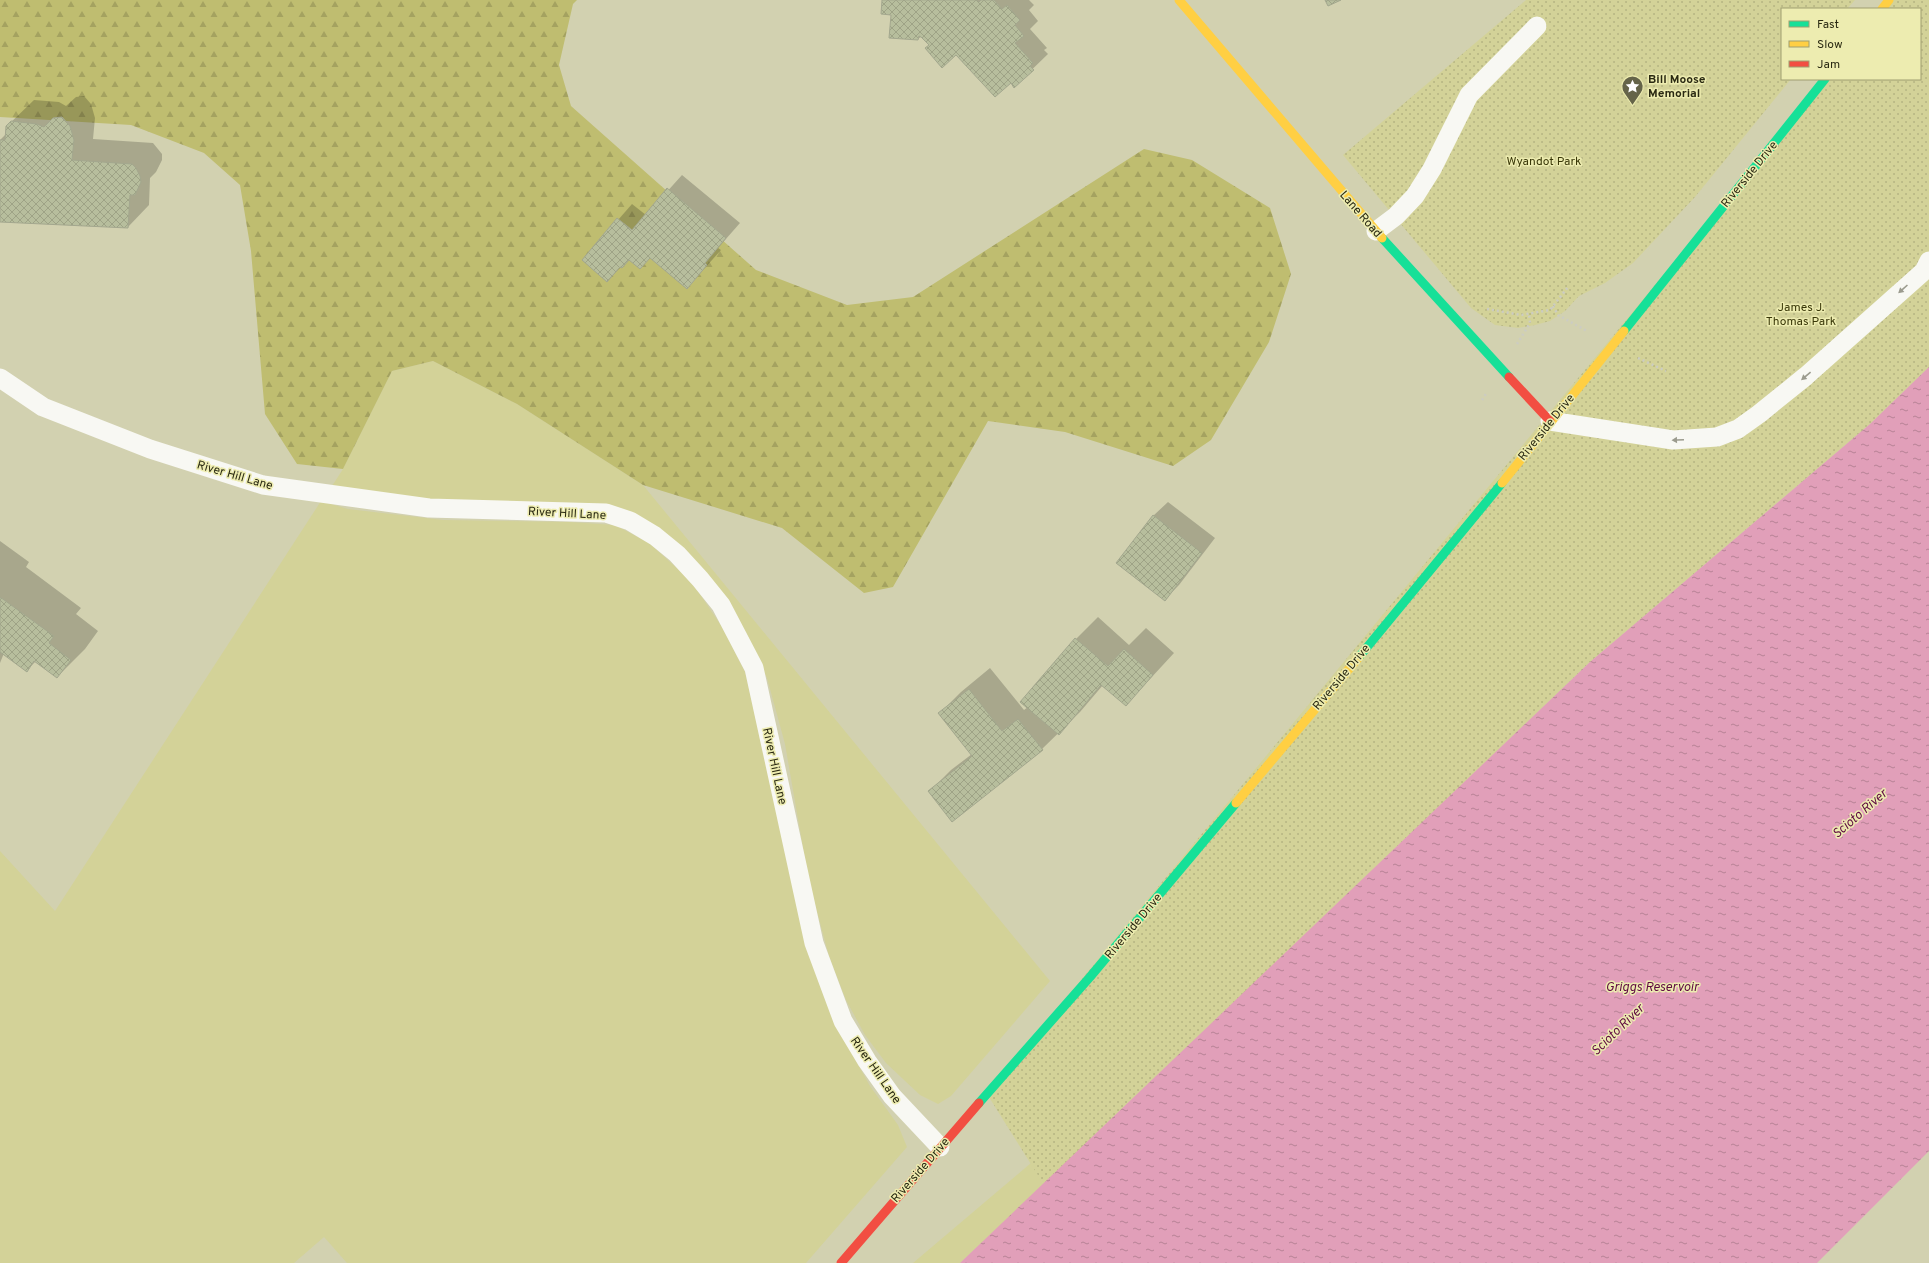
<svg xmlns="http://www.w3.org/2000/svg" width="1929" height="1263" font-family="Overpass,sans-serif">
	<style>
		.grass { fill: #d3d298 }
		.forest { fill: url(#forest-firs) }
		.park { fill: url(#park-dots) }
		.water { fill: url(#water-ripples) }
		.shadow { fill: #0003 }
		.building { fill: url(#building-cross-hatch); stroke: #a3a78e }
		.lines { fill: none; stroke-linecap: round; stroke-linejoin: round }
		.path { stroke: #ccccc2; stroke-width: 2.5; stroke-dasharray: 2 3; stroke-linecap: butt }
		.lane { stroke: #f8f8f3; stroke-width: 19 }
		.fast { stroke: #16e098; stroke-width: 9 }
		.slow { stroke: #ffcf43; stroke-width: 9 }
		.jam { stroke: #f24e42; stroke-width: 9 }
		.oneway { fill: #9b9b8e }
		.labels { text-anchor: middle; stroke-width: 3; stroke-linejoin: round; paint-order: stroke }
		.poi-label { font-size: 12px; font-weight: bold; fill: #2a2912; stroke: #edecb0; text-anchor: start }
		.park-label { font-size: 12px; fill: #393708; stroke: #edecb0 }
		.street-label { font-size: 12px; fill: #2a2912; stroke: #edecb0 }
		.water-label { font-size: 13px; font-style: italic; fill: #5f0941; stroke: #edecb0 }
	</style>
	<defs>
		<pattern id="forest-firs" width="22" height="20" patternUnits="userSpaceOnUse"><rect width="22" height="20" fill="#bfbd70"/><path d="M5 1l3.5 6h-7zM16 11l3.5 6h-7z" fill="#a4a260"/></pattern>
		<pattern id="park-dots" width="8" height="8" patternUnits="userSpaceOnUse"><rect width="8" height="8" fill="#d3d298"/><path d="M2 2h.1M6 6h.1" fill="none" stroke="#b5b482" stroke-width="1.8" stroke-linecap="round"/></pattern>
		<pattern id="water-ripples" width="26" height="14" patternUnits="userSpaceOnUse"><rect width="26" height="14" fill="#e19fb9"/><path d="M2 4q2-2 4 0t4 0M15 11q2-2 4 0t4 0" fill="none" stroke="#b78295"/></pattern>
		<pattern id="building-cross-hatch" width="8" height="8" patternUnits="userSpaceOnUse"><rect width="8" height="8" fill="#b7be9d"/><path d="M0 0l8 8M0 8l8-8" fill="none" stroke="#9ea386"/></pattern>
	</defs>
	<rect width="100%" height="100%" fill="#d2d1b0"/>
	<path class="grass" d="M 433,361 L 517,404 L 643,485 L 1050,981 L 951,1096 L 938,1104 L 920,1095 L 886,1063 L 865,1035 L 846,1000 L 829,956 L 809,882 L 785,744 L 767,678 L 746,632 L 628,511 L 432,503 L 332,486 L 343,469 L 392,371 Z
		M 321,501 L 348,509 L 443,520 L 569,522 L 615,525 L 649,543 L 691,581 L 722,627 L 745,672 L 810,956 L 823,994 L 841,1034 L 870,1086 L 898,1125 L 907,1147 L 806,1263 L 347,1263 L 324,1237 L 294,1263 L 0,1263 L 0,851 L 55,911 Z
		M 1031,1163 L 1044,1185 L 960,1263 L 913,1263 Z"/>
	<path class="forest" d="M 0,0 L 577,0 L 573,4 L 559,65 L 571,106 L 756,270 L 847,305 L 913,297 L 1144,149 L 1192,160 L 1270,208 L 1291,274 L 1269,342 L 1211,440 L 1173,466 L 1065,432 L 988,421 L 893,587 L 864,593 L 782,528 L 643,485 L 517,404 L 433,361 L 392,371 L 343,469 L 297,464 L 265,414 L 251,251 L 240,185 L 204,153 L 131,125 L 0,117 Z"/>
	<path class="park" d="M 1526,0 L 1855,0 L 1847,9 L 1782,9 L 1782,79 L 1791,79 L 1695,197 L 1633,263 L 1605,283 L 1579,296 L 1565,311 L 1550,321 L 1535,325 L 1518,328 L 1495,325 L 1471,308 L 1343,155 Z
		M 1889,0 L 1929,0 L 1929,367 L 1870,424 L 1590,662 L 1044,1185 L 987,1094 L 1825,79 L 1920,79 L 1920,9 L 1882,9 Z"/>
	<path class="water" d="M 1929,367 L 1929,1151 L 1817,1263 L 960,1263 L 1590,662 L 1870,424 Z"/>
	<path class="shadow" d="M 883,0 L 1029,0 L 1034,5 L 1029,10 L 1038,21 L 1030,29 L 1047,48 L 1044,50 L 1048,54 L 1015,86 L 1011,82 L 956,54 L 930,45 L 922,36 L 918,39 L 892,14 Z
		M 84,96 L 91,104 L 95,118 L 93,139 L 153,143 L 162,154 L 162,160 L 156,172 L 150,178 L 149,205 L 128,227 L 0,221 L 0,140 L 6,134 L 7,126 L 34,100 L 59,102 L 66,106 L 76,97 Z
		M 682,175 L 740,223 L 718,248 L 721,250 L 687,288 L 651,257 L 630,259 L 607,280 L 583,260 L 632,204 L 646,215 Z
		M 1168,502 L 1215,538 L 1179,585 L 1165,599 L 1153,516 Z
		M 0,541 L 29,562 L 26,567 L 81,608 L 76,614 L 98,631 L 85,649 L 57,677 L 36,661 L 27,670 L 4,653 L 0,663 Z
		M 1098,617 L 1129,645 L 1146,628 L 1174,653 L 1126,705 L 1103,685 L 1080,712 L 1042,749 L 930,791 L 951,770 L 972,754 L 940,713 L 961,692 L 990,668 L 1024,710 L 1028,707 L 1021,702 L 1076,639 Z"/>
	<path class="building" d="M 882,0 L 977,0 L 979,2 L 981,0 L 994,0 L 1002,9 L 1007,5 L 1020,20 L 1015,25 L 1024,36 L 1015,43 L 1033,63 L 1030,66 L 1034,70 L 1014,88 L 1011,83 L 995,97 L 956,55 L 942,68 L 925,48 L 929,45 L 921,37 L 919,36 L 918,40 L 889,38 L 891,15 L 881,14 Z
		M 1325,0 L 1341,0 L 1328,6 Z
		M 62,117 L 70,126 L 74,140 L 72,160 L 132,164 L 136,168 L 140,176 L 141,182 L 135,195 L 130,195 L 128,228 L 0,222 L 0,140 L 5,140 L 6,126 L 11,121 L 37,124 L 44,127 L 53,118 Z
		M 667,188 L 726,238 L 705,263 L 707,265 L 687,289 L 650,258 L 640,269 L 629,260 L 622,268 L 620,267 L 607,282 L 582,260 L 617,218 L 632,230 Z
		M 1153,515 L 1202,553 L 1165,601 L 1116,563 Z
		M 0,597 L 54,636 L 49,643 L 71,660 L 57,678 L 34,661 L 27,672 L 0,652 Z
		M 1075,638 L 1108,666 L 1124,649 L 1153,675 L 1126,706 L 1101,685 L 1059,735 L 1020,702 Z
		M 969,689 L 1002,731 L 1018,719 L 1043,750 L 952,822 L 928,791 L 972,756 L 938,713 Z"/>
	<g class="lines">
		<path class="path" d="M 1553,306 L 1558,315 L 1587,331
			M 1487,309 L 1521,315 L 1550,310 L 1568,287
			M 1517,344 L 1530,323 L 1529,314
			M 1638,358 L 1666,371
			M 1482,400 L 1487,392"/>
		<path class="lane" d="M 1376,231 L 1396,216 L 1415,196 L 1432,169 L 1469,95 L 1537,26
			M 0,378 L 43,407 L 150,449 L 263,485 L 429,508 L 606,513 L 630,521 L 655,536 L 677,554 L 700,579 L 721,605 L 754,668 L 814,943 L 843,1021 L 867,1061 L 892,1096 L 940,1147
			M 1550,421 L 1673,440 L 1717,437 L 1738,429 L 1759,414 L 1806,376 L 1924,271 L 1929,261"/>
		<path class="fast" d="M 1382,238 L 1509,377
			M 1624,331 L 1825,79
			M 1359,657 L 1502,483
			M 979,1103 L 1090,977 L 1236,803"/>
		<path class="slow" d="M 1179,0 L 1382,238
			M 1882,9 L 1889,0
			M 1502,483 L 1624,331
			M 1236,803 L 1359,657"/>
		<path class="jam" d="M 1509,377 L 1550,421
			M 841,1263 L 979,1103"/>
	</g>
	<defs><path id="oneway-solid" d="M-6-.8H1V-3.2L6.5 0L1 3.2V.8H-6Z"/></defs>
	<g class="oneway">
		<use href="#oneway-solid" transform="translate(1903 289) rotate(138)"/>
		<use href="#oneway-solid" transform="translate(1806 376) rotate(140)"/>
		<use href="#oneway-solid" transform="translate(1678 440) rotate(178)"/>
	</g>
	<defs>
		<symbol id="sight-pin" viewBox="-11 -11 22 30"><path d="M0 17L-7.5 6A9.5 9.5 0 1 1 7.5 6Z" fill="#656449" stroke="#edecb0"/><path d="M0-6L1.8-2.2L6-1.7L2.9 1.2L3.7 5.4L0 3.3L-3.7 5.4L-2.9 1.2L-6-1.7L-1.8-2.2Z" fill="#fff"/></symbol>
	</defs>
	<g fill-rule="evenodd">
		<use href="#sight-pin" x="1620" y="74" width="25" height="34"/>
	</g>
	<g class="labels">
		<g class="poi-label">
			<text x="1648" y="83">Bill Moose<tspan x="1648" dy="14">Memorial</tspan></text>
		</g>
		<g class="park-label">
			<text x="1544" y="165">Wyandot Park</text>
			<text x="1801" y="311">James J.<tspan x="1801" dy="14">Thomas Park</tspan></text>
		</g>
		<g class="street-label">
			<text transform="translate(1749 174) rotate(-51)" y="4">Riverside Drive</text>
			<text transform="translate(1361 214) rotate(49)" y="4">Lane Road</text>
			<text transform="translate(1546 427) rotate(-51)" y="4">Riverside Drive</text>
			<text transform="translate(235 475) rotate(16)" y="4">River Hill Lane</text>
			<text transform="translate(567 513) rotate(3)" y="4">River Hill Lane</text>
			<text transform="translate(1341 677) rotate(-50)" y="4">Riverside Drive</text>
			<text transform="translate(775 766) rotate(78)" y="4">River Hill Lane</text>
			<text transform="translate(1133 926) rotate(-50)" y="4">Riverside Drive</text>
			<text transform="translate(876 1070) rotate(55)" y="4">River Hill Lane</text>
			<text transform="translate(920 1170) rotate(-49)" y="4">Riverside Drive</text>
		</g>
		<g class="water-label">
			<text transform="translate(1859 813) rotate(-41)" y="5">Scioto River</text>
			<text x="1652" y="991">Griggs Reservoir</text>
			<text transform="translate(1617 1029) rotate(-44)" y="5">Scioto River</text>
		</g>
	</g>
	<rect x="1781" y="8" width="140" height="72" fill="#edecb0" stroke="#9f9e71"/>
	<rect x="1789" y="21" width="20" height="6" fill="#16e098" stroke="#9f9e71"/>
	<text x="1817" y="28" font-size="12" fill="#2a2912">Fast</text>
	<rect x="1789" y="41" width="20" height="6" fill="#ffcf43" stroke="#9f9e71"/>
	<text x="1817" y="48" font-size="12" fill="#2a2912">Slow</text>
	<rect x="1789" y="61" width="20" height="6" fill="#f24e42" stroke="#9f9e71"/>
	<text x="1817" y="68" font-size="12" fill="#2a2912">Jam</text>
</svg>
